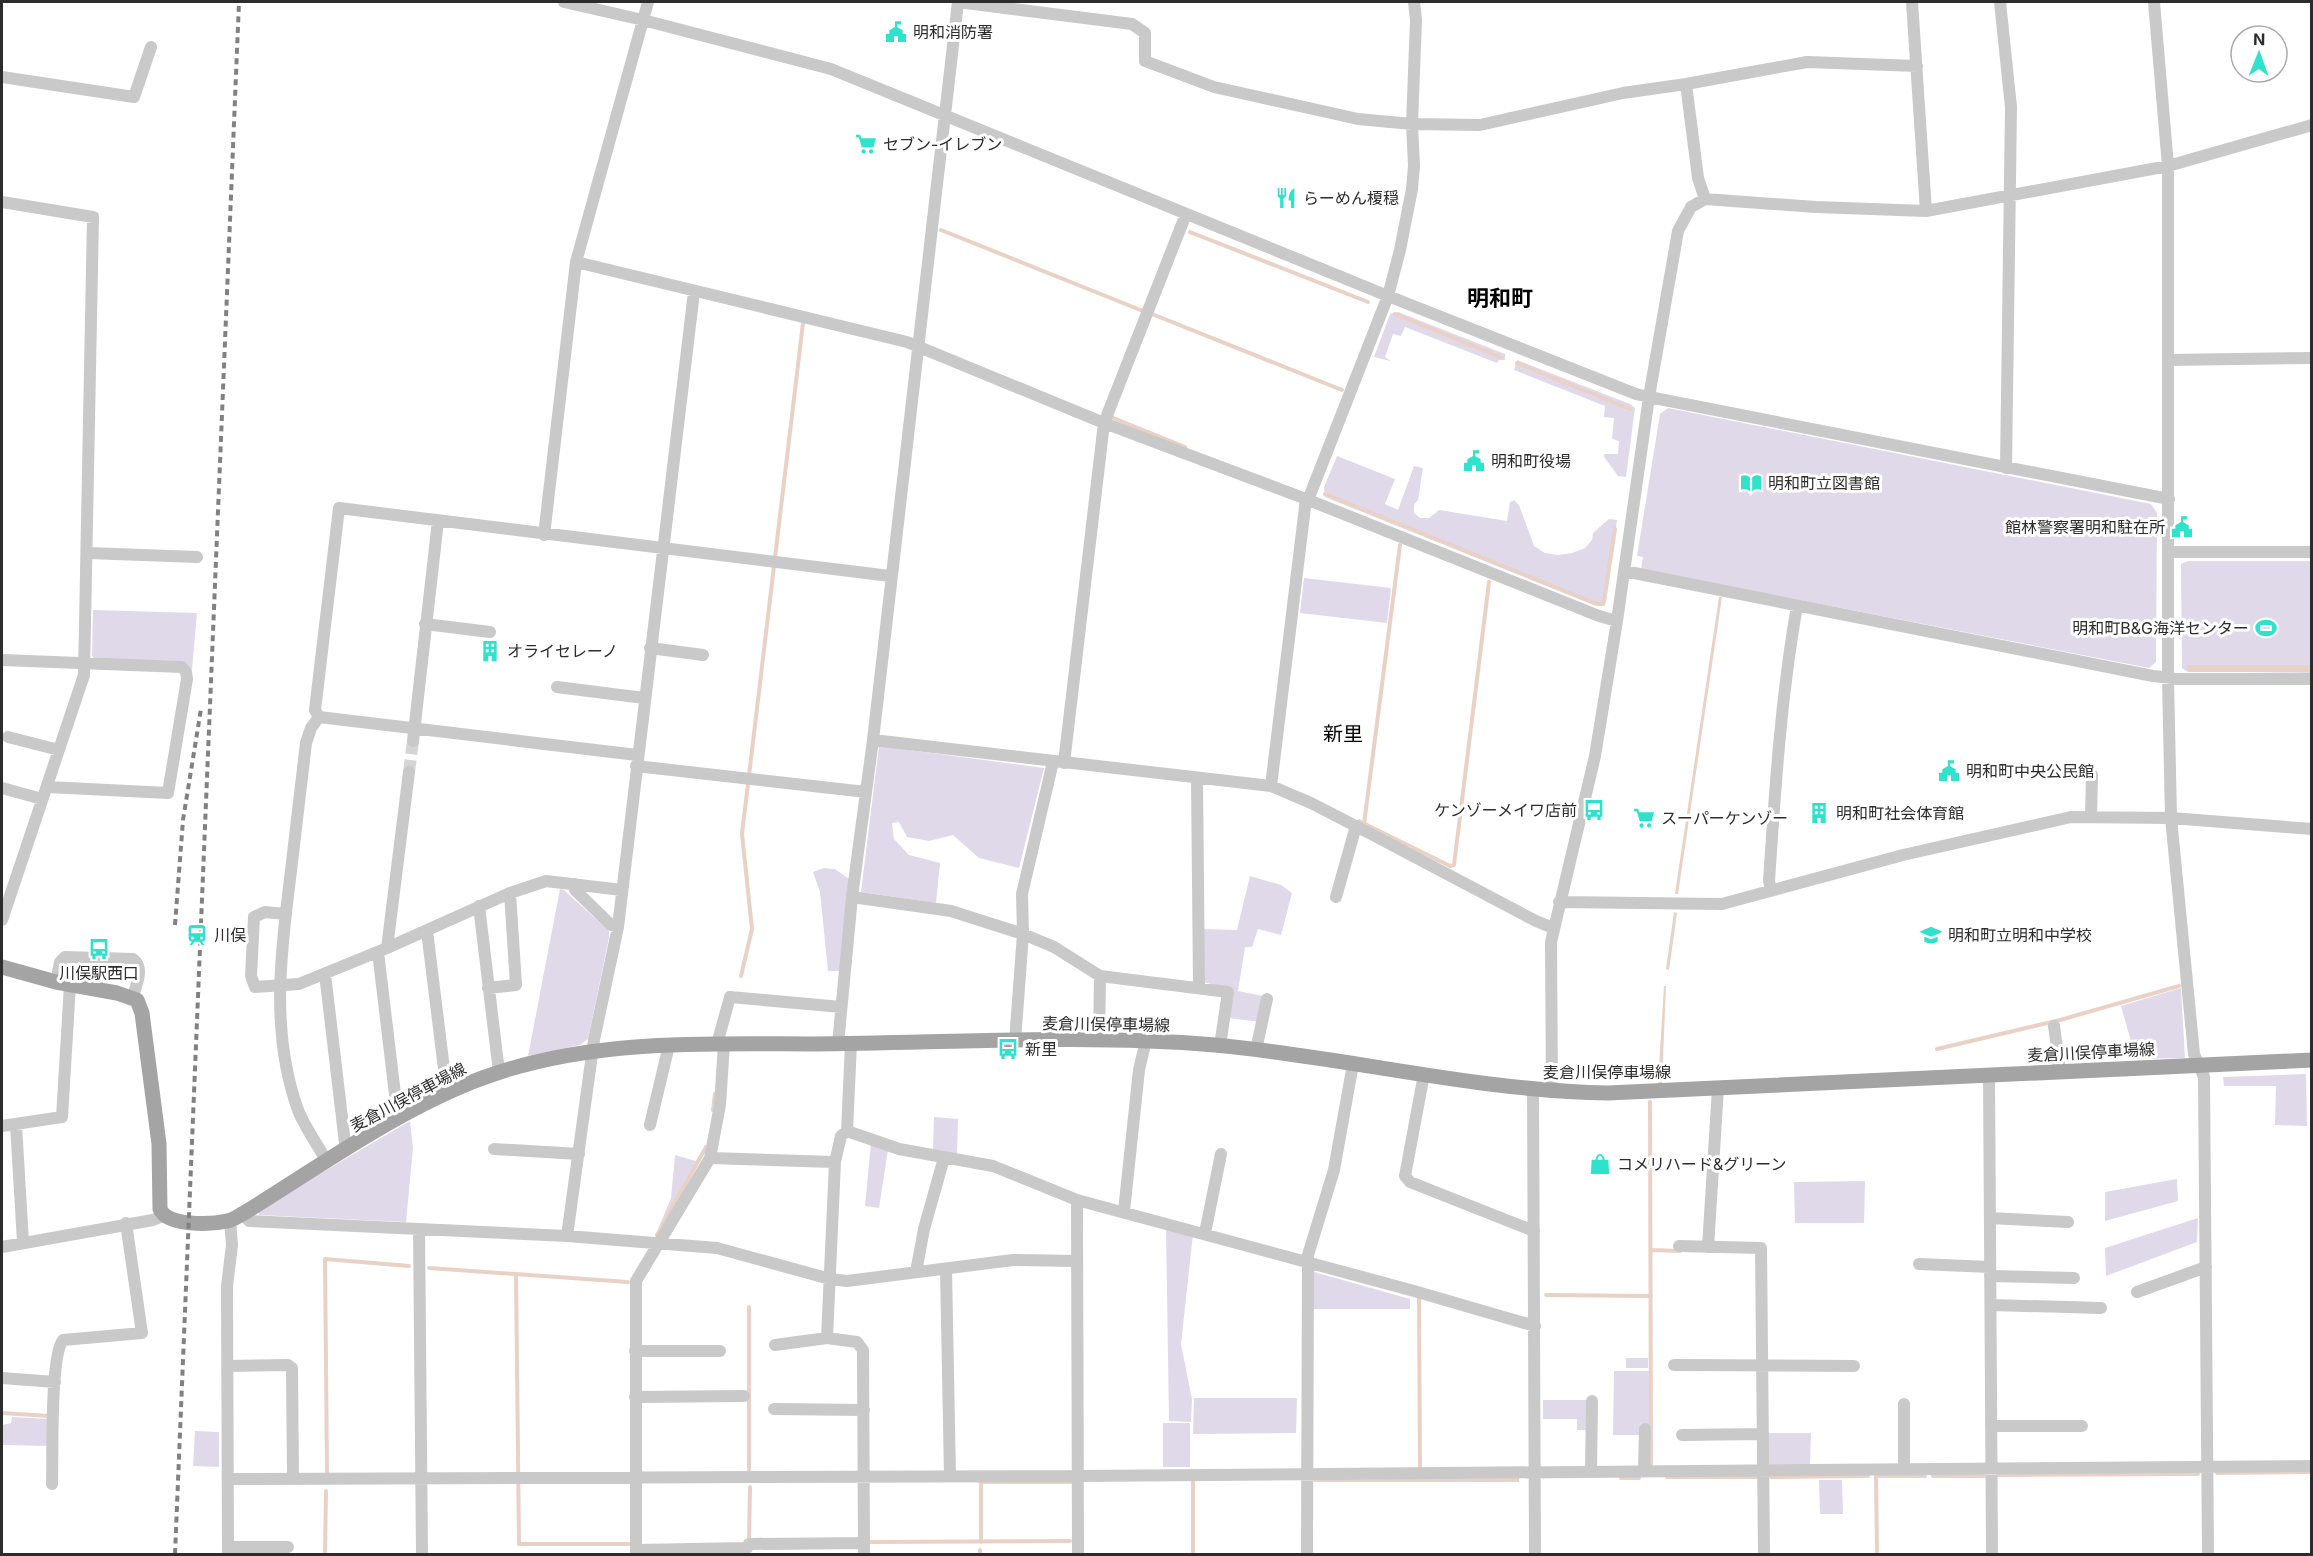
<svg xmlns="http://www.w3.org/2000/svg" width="2313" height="1556" font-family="Inter,'Noto Sans JP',sans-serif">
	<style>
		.green { fill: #e0d9ea }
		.water { fill: #ead1c5 }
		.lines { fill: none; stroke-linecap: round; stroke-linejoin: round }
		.stream { stroke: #ead1c5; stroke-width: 4 }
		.minor-tunnel { stroke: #d5d5d5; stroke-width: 12; stroke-dasharray: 12 6; stroke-linecap: butt }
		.minor { stroke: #c9c9c9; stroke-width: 12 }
		.major { stroke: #a4a4a4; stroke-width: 15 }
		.rail { stroke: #818181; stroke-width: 4; stroke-dasharray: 6 4.5; stroke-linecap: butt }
		.labels { text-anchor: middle; stroke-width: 6; stroke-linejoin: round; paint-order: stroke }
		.poi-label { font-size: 16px; fill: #2c2c2c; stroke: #fff; text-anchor: start }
		.street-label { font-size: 16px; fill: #2c2c2c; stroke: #fff }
		.quarter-label { font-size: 20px; fill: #000; stroke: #fff }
		.district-label { font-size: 22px; font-weight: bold; fill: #000; stroke: #fff }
	</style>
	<rect width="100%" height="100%" fill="#fff"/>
	<path class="green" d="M 1398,312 L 1505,354 L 1505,360 L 1499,360 L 1497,363 L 1405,327 L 1401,336 L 1393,334 L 1385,357 L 1391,361 L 1374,357 L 1390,314 Z
		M 1517,360 L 1630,404 L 1635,408 L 1626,477 L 1618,476 L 1604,457 L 1604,454 L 1618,454 L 1619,441 L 1612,439 L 1614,418 L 1604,417 L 1605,406 L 1514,370 Z
		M 1668,408 L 2151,504 L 2157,513 L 2156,662 L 2149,668 L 1641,569 L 1643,557 L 1637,556 L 1660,414 Z
		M 1337,456 L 1395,479 L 1385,504 L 1398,510 L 1414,466 L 1423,468 L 1418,500 L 1414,505 L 1414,513 L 1420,518 L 1429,518 L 1439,510 L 1507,521 L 1510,502 L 1514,500 L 1519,505 L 1534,546 L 1545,553 L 1558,555 L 1572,553 L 1585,548 L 1592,540 L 1593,533 L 1609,519 L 1617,520 L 1606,602 L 1601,606 L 1596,606 L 1325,497 L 1324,487 Z
		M 2188,561 L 2311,561 L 2311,673 L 2186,671 L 2182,668 L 2181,567 L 2181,564 Z
		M 1304,578 L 1391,588 L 1387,623 L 1300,613 Z
		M 93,610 L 197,613 L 192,670 L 185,662 L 181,661 L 95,659 L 92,656 Z
		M 879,746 L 1044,768 L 1019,868 L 979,858 L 953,835 L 929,841 L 907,837 L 899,822 L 892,823 L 894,839 L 909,855 L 940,863 L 936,903 L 861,892 Z
		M 824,868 L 835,869 L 849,879 L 840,971 L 828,971 L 820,892 L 813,872 Z
		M 1250,876 L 1281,885 L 1292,893 L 1281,935 L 1258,929 L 1252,947 L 1245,947 L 1238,991 L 1263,996 L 1260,1022 L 1229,1018 L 1234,991 L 1204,982 L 1203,929 L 1237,930 Z
		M 560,889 L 564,890 L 609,931 L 609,938 L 588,1039 L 580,1045 L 528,1056 Z
		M 2181,988 L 2185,1058 L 2136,1059 L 2121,1006 Z
		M 2306,1074 L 2307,1126 L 2275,1125 L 2276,1086 L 2224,1086 L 2223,1077 Z
		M 934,1117 L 958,1119 L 957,1154 L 933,1150 Z
		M 410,1121 L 413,1148 L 406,1222 L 259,1215 L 258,1210 Z
		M 871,1143 L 888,1150 L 879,1208 L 865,1206 Z
		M 675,1155 L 699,1162 L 658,1229 L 671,1198 Z
		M 2177,1179 L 2178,1201 L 2105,1221 L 2105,1192 Z
		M 1865,1181 L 1864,1223 L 1795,1223 L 1794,1182 Z
		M 2198,1218 L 2197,1242 L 2106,1276 L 2105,1248 Z
		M 1166,1227 L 1193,1234 L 1181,1344 L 1192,1399 L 1191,1422 L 1169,1421 Z
		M 1314,1272 L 1410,1299 L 1410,1309 L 1311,1309 Z
		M 1626,1358 L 1648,1358 L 1648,1368 L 1626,1368 Z
		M 1614,1371 L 1650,1371 L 1650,1435 L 1613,1435 Z
		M 1194,1398 L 1297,1398 L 1296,1433 L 1193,1434 Z
		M 1543,1400 L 1586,1400 L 1586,1430 L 1577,1430 L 1577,1419 L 1543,1419 Z
		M 12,1417 L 50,1419 L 48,1446 L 2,1445 L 2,1425 L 11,1423 Z
		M 1163,1423 L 1190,1423 L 1190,1467 L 1163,1467 Z
		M 195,1431 L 219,1432 L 219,1467 L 193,1466 Z
		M 1766,1433 L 1811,1433 L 1810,1466 L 1769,1466 L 1766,1464 Z
		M 1819,1480 L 1842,1480 L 1843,1514 L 1820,1514 Z"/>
	<path class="water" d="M 1719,597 L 1722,597 L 1678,894 L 1675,894 Z
		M 2188,665 L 2311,665 L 2311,672 L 2187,672 Z
		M 1674,912 L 1677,913 L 1669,970 L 1666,969 Z
		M 1664,986 L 1666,986 L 1662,1084 L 1658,1083 Z
		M 1519,1478 L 1519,1482 L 1314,1482 L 1313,1479 Z"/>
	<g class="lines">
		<path class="stream" d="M 941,230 L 1143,311
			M 1190,232 L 1368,302
			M 1152,314 L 1342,390
			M 1395,314 L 1500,357
			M 1517,363 L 1630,409
			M 1111,417 L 1185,447
			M 1325,494 L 1597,604 L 1603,604 L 1604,601 L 1615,529
			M 1359,821 L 1450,866 L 1454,865 L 1489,582
			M 1364,824 L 1400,545
			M 741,976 L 752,929 L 742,834 L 803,323
			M 1937,1049 L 2060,1020 L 2179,986
			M 1650,1102 L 1651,1464
			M 713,1110 L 715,1094
			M 657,1235 L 706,1147
			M 1651,1250 L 1680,1251
			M 429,1268 L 628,1282
			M 516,1276 L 519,1544 L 630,1544
			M 1546,1295 L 1651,1296
			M 1419,1298 L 1420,1467
			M 2,1413 L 49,1416
			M 749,1470 L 749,1307
			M 327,1472 L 325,1259 L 409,1266
			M 2217,1473 L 2312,1472
			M 1998,1475 L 2198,1474
			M 1933,1476 L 1984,1476
			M 1667,1477 L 1757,1477
			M 1771,1477 L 1868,1476
			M 1621,1478 L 1639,1478
			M 1193,1481 L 1193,1554
			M 980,1482 L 1071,1482
			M 749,1541 L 750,1487
			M 870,1542 L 1070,1541
			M 981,1542 L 981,1482
			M 325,1554 L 326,1491
			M 980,1554 L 980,1550
			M 1877,1554 L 1876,1476 L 1925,1476"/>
		<path class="minor-tunnel" d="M 409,772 L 413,741"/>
		<path class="minor" d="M 564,2 L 643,20 L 831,69 L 1388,296 L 1636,394 L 1649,397 L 1617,621 L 1595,756 L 1551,942 L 1552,1091
			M 958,2 L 1132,24 L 1145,33 L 1145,61 L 1214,87 L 1358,119 L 1412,124 L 1480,125 L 1623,93 L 1686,84 L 1807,62 L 1917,66
			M 1912,2 L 1926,211
			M 2000,2 L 2011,107 L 2006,468
			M 2154,2 L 2168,166 L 2168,678 L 2171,818 L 2194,1054 L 2204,1077 L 2208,1554
			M 2,77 L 134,97 L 151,47
			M 1686,84 L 1698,178 L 1705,199
			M 2,202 L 93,217 L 84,675 L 2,920
			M 576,262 L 907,342 L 1104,423 L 1306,499 L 1599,616 L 1617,621
			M 2168,360 L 2312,358
			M 2169,499 L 1649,397 L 1678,231 L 1691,207 L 1705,199 L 1816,207 L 1926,211 L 2168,166 L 2312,125
			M 1308,500 L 1388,296 L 1400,250 L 1412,189 L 1414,166 L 1412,124 L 1416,20 L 1414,2
			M 544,535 L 576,262 L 648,2
			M 2168,552 L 2312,552
			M 88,553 L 197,557
			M 1624,571 L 2153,676 L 2182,679 L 2312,679
			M 425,624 L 490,632
			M 650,648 L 703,655
			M 2,660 L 182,667 L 186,672 L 187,679 L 168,793 L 48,787
			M 557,687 L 644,698
			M 319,717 L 315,710 L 339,508 L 890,576
			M 319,717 L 311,728 L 306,743 C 301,789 295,834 290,879 C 280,957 271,1035 298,1110 C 305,1128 318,1145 327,1162
			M 319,717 L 637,755
			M 8,737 L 59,750
			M 873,740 L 1271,786 L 1311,803 L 1373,835 L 1536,921 L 1553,928
			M 413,741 L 438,521
			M 1064,763 L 1104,423 L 1186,214
			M 636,766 L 866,792
			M 1197,778 L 1199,987
			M 1271,786 L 1306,499
			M 2,788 L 42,799
			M 2091,817 L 2092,775
			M 575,884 L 575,890 L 611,925 L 618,927
			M 1771,890 L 1769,881 C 1775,789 1781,697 1797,606
			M 852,897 L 951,911 L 1023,934 L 1054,947 L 1100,976 L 1228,992 L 1220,1046
			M 1336,897 L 1356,826
			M 1559,902 L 1722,904 L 1903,855 L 2071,817 L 2171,818 L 2312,829
			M 479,906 L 499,1072
			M 285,914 L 265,912 L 254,917 L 251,976 L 255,987 L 299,984 L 387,948 L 510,893 L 546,881 L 622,890
			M 427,931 L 447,1093
			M 387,948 L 409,772
			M 378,952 L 397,1111 L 400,1118
			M 325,974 L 345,1143 L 349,1148
			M 56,982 L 60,962 L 65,957 L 133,959 C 145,968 136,986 132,998
			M 488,988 L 516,985 L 510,893
			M 2054,1026 L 2060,1071
			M 1099,1040 L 1100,976
			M 1015,1041 L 1023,934 L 1022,894 L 1053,762
			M 717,1044 L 730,997 L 841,1007
			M 838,1044 L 852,897 L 873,740 L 958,2
			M 1256,1050 L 1267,999
			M 1424,1074 L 1405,1176 L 1410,1182 L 1534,1231
			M 1989,1074 L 1992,1554
			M 1533,1090 L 1535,1554
			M 16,1125 L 23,1242
			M 650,1125 L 669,1045
			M 2,1126 L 62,1117 L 70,985
			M 847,1131 L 899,1149 L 993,1166 L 1077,1200 L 1414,1291 L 1535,1326
			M 494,1149 L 579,1154
			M 710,1158 L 835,1162
			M 1077,1200 L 1078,1554
			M 1124,1211 L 1139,1070 L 1146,1040
			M 244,1213 L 249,1221 L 567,1236 L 717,1248 L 830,1279 L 847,1281 L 1013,1260 L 1077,1261
			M 1990,1218 L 2068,1222
			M 419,1229 L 422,1554
			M 1205,1233 L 1221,1154
			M 567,1236 L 594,1040 L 618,927 L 694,292
			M 1679,1246 L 1761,1248 L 1764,1554
			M 2,1247 L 153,1220 L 163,1216
			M 1708,1247 L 1718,1088
			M 1919,1264 L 1990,1267
			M 946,1269 L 950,1476
			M 916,1272 L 924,1229 L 944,1158
			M 1990,1276 L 2074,1278
			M 2137,1292 L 2206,1267
			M 1991,1305 L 2101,1308
			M 827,1338 L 835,1162 L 841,1136 L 847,1131 L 851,1044
			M 775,1345 L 827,1338 L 857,1342 L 863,1350 L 864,1554
			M 635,1351 L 720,1351
			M 1674,1365 L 1854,1366
			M 228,1366 L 288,1365 L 292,1368 L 293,1478
			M 2,1378 L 55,1382
			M 635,1397 L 744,1396
			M 774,1409 L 864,1410
			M 1991,1426 L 2082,1426
			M 1682,1435 L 1763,1434
			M 1904,1470 L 1904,1404
			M 1591,1471 L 1592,1401
			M 1644,1471 L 1645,1429
			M 228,1479 L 1078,1476 L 2312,1466
			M 52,1484 C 53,1458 50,1356 63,1340 L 142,1333 L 126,1223
			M 749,1544 L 864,1543
			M 228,1547 L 288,1547
			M 636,1550 L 747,1548
			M 228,1554 L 227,1286 L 232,1245 L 230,1220
			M 636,1554 L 636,1281 L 710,1158 L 720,1105 L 724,1044
			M 1307,1554 L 1308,1255 L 1334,1170 L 1353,1064"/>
		<path class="major" d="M 2,967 L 56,982 L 117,993 L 137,1000 L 142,1013 L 159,1144 L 160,1209 C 167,1226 210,1225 227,1221 C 233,1220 238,1216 244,1213 C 322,1165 410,1101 497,1073 C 599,1039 707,1044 813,1044 C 947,1043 1082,1034 1215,1045 C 1347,1057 1476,1091 1608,1093 L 2312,1060"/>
		<path class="rail" d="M 175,925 L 183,820 L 201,709
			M 175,1554 L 239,2"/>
	</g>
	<defs>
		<symbol id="civic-bare" viewBox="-9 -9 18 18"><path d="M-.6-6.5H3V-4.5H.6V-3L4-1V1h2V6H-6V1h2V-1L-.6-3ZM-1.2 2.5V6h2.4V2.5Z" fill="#2ee2cb" stroke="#fff" stroke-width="2.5" paint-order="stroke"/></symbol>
		<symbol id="supermarket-bare" viewBox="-9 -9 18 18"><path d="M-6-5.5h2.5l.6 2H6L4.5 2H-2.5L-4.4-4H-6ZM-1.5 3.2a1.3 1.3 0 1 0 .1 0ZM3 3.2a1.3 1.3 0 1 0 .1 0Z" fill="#2ee2cb" stroke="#fff" stroke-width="2.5" paint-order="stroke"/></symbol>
		<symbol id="restaurant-bare" viewBox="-9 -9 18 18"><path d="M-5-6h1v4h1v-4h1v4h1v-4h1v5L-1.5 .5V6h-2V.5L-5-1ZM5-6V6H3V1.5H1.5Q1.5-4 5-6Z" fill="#2ee2cb" stroke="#fff" stroke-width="2.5" paint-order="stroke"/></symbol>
		<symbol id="library-bare" viewBox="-9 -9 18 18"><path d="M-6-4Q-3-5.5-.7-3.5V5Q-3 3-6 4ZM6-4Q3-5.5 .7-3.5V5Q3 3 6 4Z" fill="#2ee2cb" stroke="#fff" stroke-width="2.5" paint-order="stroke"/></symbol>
		<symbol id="stadium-bare" viewBox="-9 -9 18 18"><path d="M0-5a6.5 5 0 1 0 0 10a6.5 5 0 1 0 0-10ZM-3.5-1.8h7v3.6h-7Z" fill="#2ee2cb" stroke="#fff" stroke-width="2.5" paint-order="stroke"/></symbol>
		<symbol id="building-bare" viewBox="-9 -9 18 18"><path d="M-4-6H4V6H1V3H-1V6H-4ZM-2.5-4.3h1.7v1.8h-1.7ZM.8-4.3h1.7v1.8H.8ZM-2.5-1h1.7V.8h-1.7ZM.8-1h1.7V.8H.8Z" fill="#2ee2cb" stroke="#fff" stroke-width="2.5" paint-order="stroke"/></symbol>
		<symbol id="bus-bare" viewBox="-9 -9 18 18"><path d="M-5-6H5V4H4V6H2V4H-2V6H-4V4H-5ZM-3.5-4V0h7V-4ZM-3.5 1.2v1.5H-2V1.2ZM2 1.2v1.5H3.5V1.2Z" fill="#2ee2cb" stroke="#fff" stroke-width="2.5" paint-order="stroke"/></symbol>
		<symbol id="station-bare" viewBox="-9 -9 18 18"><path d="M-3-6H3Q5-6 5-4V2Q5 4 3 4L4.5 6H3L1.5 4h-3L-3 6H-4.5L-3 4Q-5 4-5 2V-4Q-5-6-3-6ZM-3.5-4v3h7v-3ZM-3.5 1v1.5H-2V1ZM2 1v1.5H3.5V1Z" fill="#2ee2cb" stroke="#fff" stroke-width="2.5" paint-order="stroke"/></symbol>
		<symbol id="school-bare" viewBox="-9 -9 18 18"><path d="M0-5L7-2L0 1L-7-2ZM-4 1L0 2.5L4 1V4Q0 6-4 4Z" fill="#2ee2cb" stroke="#fff" stroke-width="2.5" paint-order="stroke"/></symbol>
		<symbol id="shop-bare" viewBox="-9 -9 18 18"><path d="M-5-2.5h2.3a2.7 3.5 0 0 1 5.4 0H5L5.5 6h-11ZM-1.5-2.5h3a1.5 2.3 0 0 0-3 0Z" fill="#2ee2cb" stroke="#fff" stroke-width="2.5" paint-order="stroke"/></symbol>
	</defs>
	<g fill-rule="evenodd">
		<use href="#civic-bare" x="881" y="17" width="30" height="30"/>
		<use href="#supermarket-bare" x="851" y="129" width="30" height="30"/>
		<use href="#restaurant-bare" x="1271" y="183" width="30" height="30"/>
		<use href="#civic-bare" x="1459" y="446" width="30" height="30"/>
		<use href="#library-bare" x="1736" y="468" width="30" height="30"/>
		<use href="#civic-bare" x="2167" y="512" width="30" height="30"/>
		<use href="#stadium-bare" x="2251" y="613" width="30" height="30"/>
		<use href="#building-bare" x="475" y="636" width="30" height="30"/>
		<use href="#civic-bare" x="1934" y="756" width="30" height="30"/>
		<use href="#bus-bare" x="1579" y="795" width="30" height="30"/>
		<use href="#building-bare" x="1804" y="798" width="30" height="30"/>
		<use href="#supermarket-bare" x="1629" y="803" width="30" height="30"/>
		<use href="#station-bare" x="182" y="920" width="30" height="30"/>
		<use href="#school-bare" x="1916" y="920" width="30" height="30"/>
		<use href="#bus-bare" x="84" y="934" width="30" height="30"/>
		<use href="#bus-bare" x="993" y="1034" width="30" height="30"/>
		<use href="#shop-bare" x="1585" y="1149" width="30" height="30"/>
	</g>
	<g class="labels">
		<g class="poi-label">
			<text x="913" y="38">明和消防署</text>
			<text x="883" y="150">セブン-イレブン</text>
			<text x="1303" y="204">らーめん榎穏</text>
			<text x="1491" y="467">明和町役場</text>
			<text x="1768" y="489">明和町立図書館</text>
			<text x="2165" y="533" text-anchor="end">館林警察署明和駐在所</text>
			<text x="2249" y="634" text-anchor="end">明和町B&amp;G海洋センター</text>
			<text x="507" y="657">オライセレーノ</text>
			<text x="1966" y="777">明和町中央公民館</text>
			<text x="1577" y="816" text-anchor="end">ケンゾーメイワ店前</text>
			<text x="1836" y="819">明和町社会体育館</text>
			<text x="1661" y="824">スーパーケンゾー</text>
			<text x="214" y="941">川俣</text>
			<text x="1948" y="941">明和町立明和中学校</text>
			<text x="99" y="979" text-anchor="middle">川俣駅西口</text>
			<text x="1025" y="1055">新里</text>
			<text x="1617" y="1170">コメリハード&amp;グリーン</text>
		</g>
		<g class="street-label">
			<text transform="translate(1106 1024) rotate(1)" y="6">麦倉川俣停車場線</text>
			<text transform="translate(2091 1052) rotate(-3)" y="6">麦倉川俣停車場線</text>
			<text x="1607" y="1078">麦倉川俣停車場線</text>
			<text transform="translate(408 1097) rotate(-28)" y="6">麦倉川俣停車場線</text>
		</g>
		<g class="quarter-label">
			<text x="1343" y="741">新里</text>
		</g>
		<g class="district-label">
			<text x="1500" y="306">明和町</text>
		</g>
	</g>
	<rect width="2313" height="1556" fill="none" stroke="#2c2c2c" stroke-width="6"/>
	<g transform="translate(2259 54) rotate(1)"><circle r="28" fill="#ffffff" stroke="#ababab" stroke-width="1.5"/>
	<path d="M0-4.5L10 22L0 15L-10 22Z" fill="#2ee2cb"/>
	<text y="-9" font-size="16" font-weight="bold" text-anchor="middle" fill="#2c2c2c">N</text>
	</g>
</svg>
